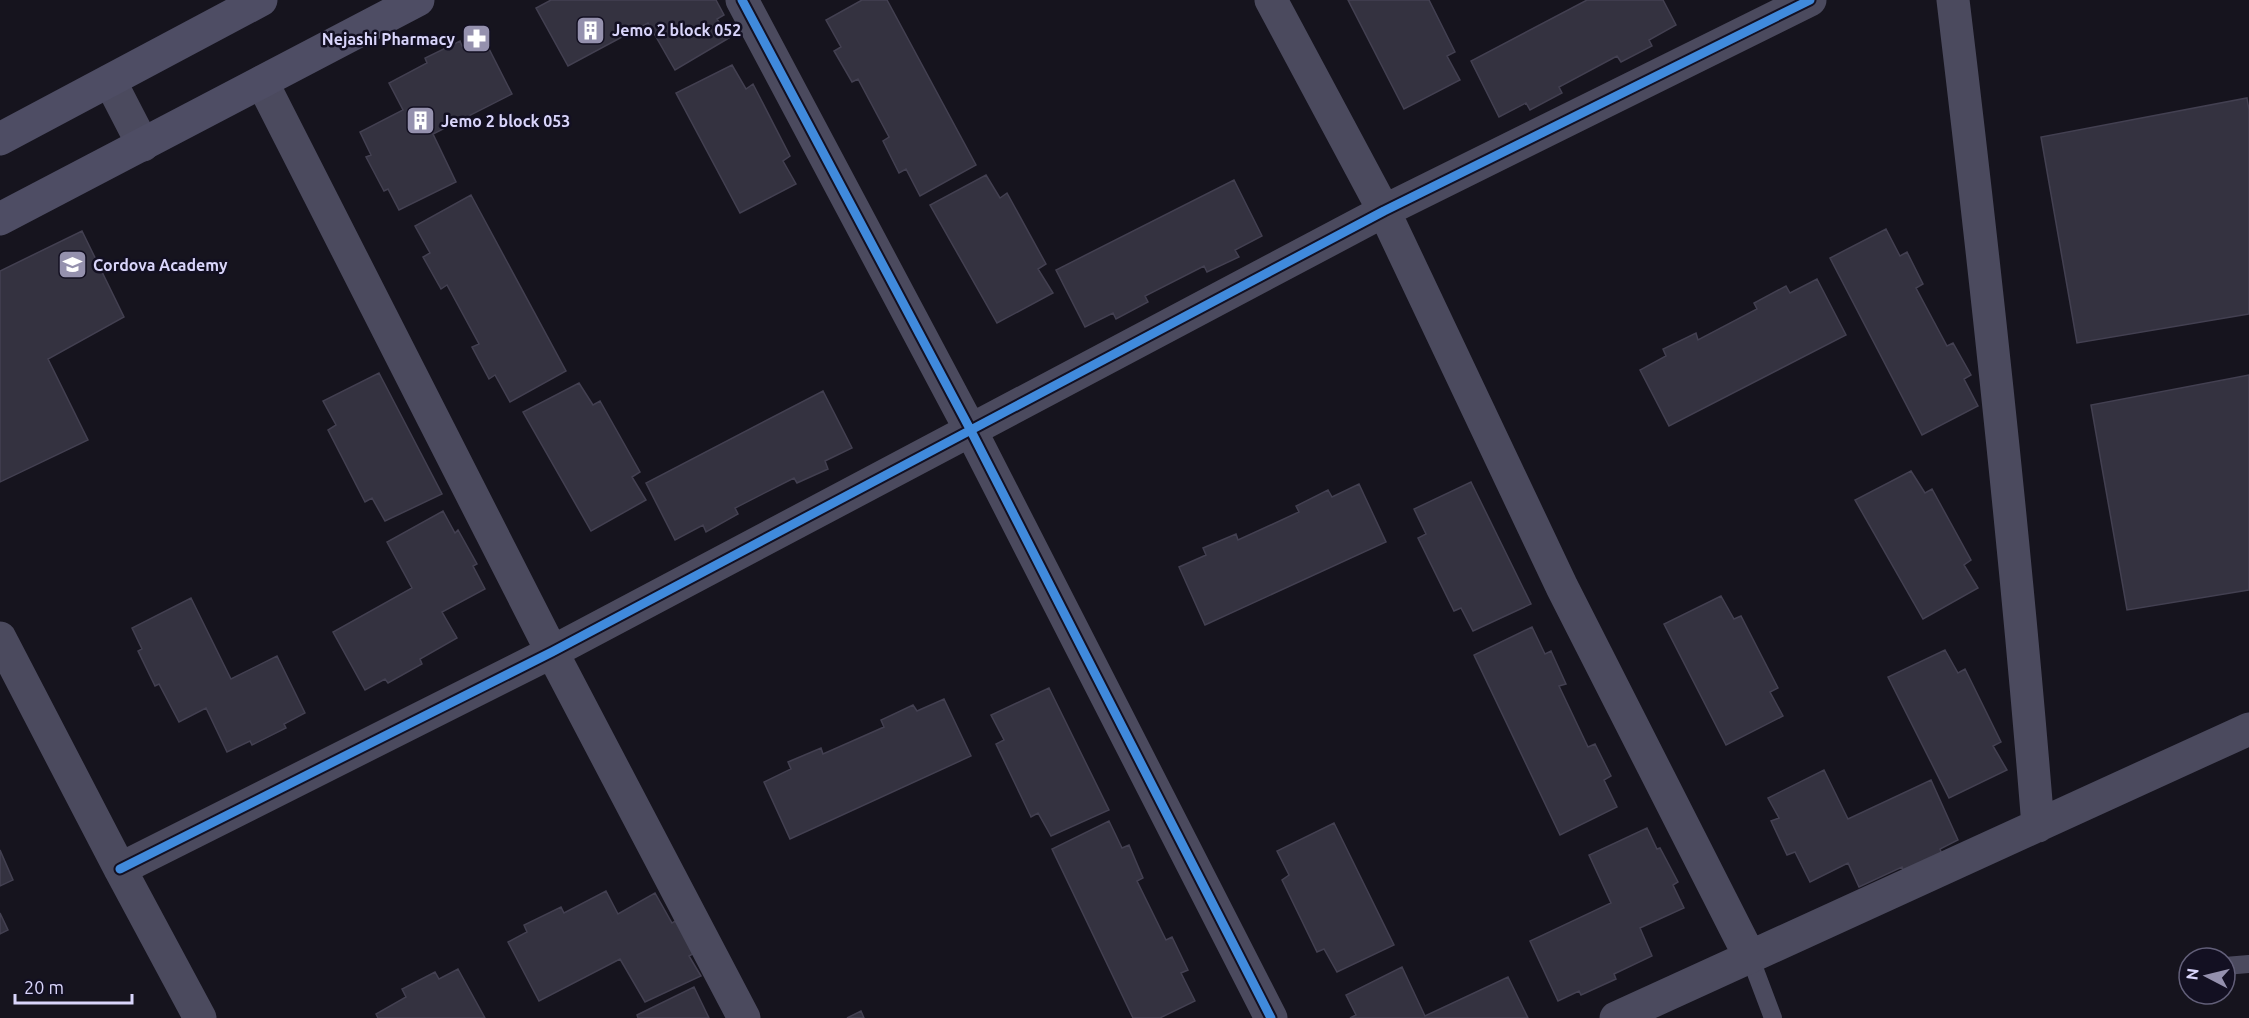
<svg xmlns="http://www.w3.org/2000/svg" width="2249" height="1018" font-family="Ubuntu,sans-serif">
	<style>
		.building { fill: #343240; stroke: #434051; stroke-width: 1.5 }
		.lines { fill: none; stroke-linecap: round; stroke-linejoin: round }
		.lane { stroke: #4b4a5e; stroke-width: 18 }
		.street { stroke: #4b4a5e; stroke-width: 33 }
		.secondary { stroke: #4e4d64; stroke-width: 33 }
		.cycleway-casing { stroke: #131022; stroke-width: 13 }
		.cycleway { stroke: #408adc; stroke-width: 9 }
		.labels { text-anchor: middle; stroke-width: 5; stroke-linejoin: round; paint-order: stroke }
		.poi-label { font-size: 16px; font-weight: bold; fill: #d9d5fb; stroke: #131022; text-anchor: start }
	</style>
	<rect width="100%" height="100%" fill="#16141e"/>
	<path class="building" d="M 551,0 L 716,0 L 724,15 L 717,19 L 729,38 L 675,70 L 648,23 L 568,66 L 536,8 Z
		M 862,0 L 887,0 L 976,165 L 920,196 L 906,169 L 899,173 L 883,141 L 889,137 L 858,79 L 852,82 L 834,51 L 841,47 L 826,20 Z
		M 1348,0 L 1429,0 L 1455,52 L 1447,56 L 1460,80 L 1404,109 Z
		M 1587,0 L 1663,0 L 1676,25 L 1649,40 L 1652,46 L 1621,62 L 1617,56 L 1559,87 L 1562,93 L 1530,110 L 1526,103 L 1499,117 L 1471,61 Z
		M 482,35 L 512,94 L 433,134 L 456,182 L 399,210 L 388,189 L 384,191 L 366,157 L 371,155 L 360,132 L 403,110 L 389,83 L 427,63 L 425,58 L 460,41 L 462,46 Z
		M 732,65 L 746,89 L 753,84 L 790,156 L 783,161 L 796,184 L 740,213 L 676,93 Z
		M 2247,98 L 2249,110 L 2249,314 L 2077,343 L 2041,137 Z
		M 986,175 L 1000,198 L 1007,193 L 1046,264 L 1038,269 L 1053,293 L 997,323 L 930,205 Z
		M 1234,180 L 1262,236 L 1235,250 L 1239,257 L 1207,272 L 1204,266 L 1145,296 L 1148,302 L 1116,319 L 1113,313 L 1085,327 L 1056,270 Z
		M 471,195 L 566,371 L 510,402 L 495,375 L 489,379 L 472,347 L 479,344 L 447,285 L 441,289 L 423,257 L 430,253 L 415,226 Z
		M 1886,229 L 1900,256 L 1907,252 L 1923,284 L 1916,288 L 1947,346 L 1953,343 L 1971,375 L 1964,379 L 1978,406 L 1922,435 L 1830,258 Z
		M 82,231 L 124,317 L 48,359 L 88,440 L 0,482 L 0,271 Z
		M 1817,279 L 1846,335 L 1669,426 L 1640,370 L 1666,356 L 1663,349 L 1696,333 L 1698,340 L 1757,309 L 1754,303 L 1786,286 L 1790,293 Z
		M 379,373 L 442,494 L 385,521 L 372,498 L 365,502 L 328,430 L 336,425 L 323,401 Z
		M 2249,375 L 2249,590 L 2127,610 L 2091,405 Z
		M 579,383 L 593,405 L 600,401 L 640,472 L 632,477 L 646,500 L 591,531 L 523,412 Z
		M 823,391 L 852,448 L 825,461 L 828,469 L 797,483 L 794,478 L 735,508 L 738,514 L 706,532 L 703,525 L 675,540 L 646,483 Z
		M 1911,471 L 1925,493 L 1932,489 L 1971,560 L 1964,565 L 1978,588 L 1923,619 L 1855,500 Z
		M 1471,482 L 1531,604 L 1473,631 L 1461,608 L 1454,611 L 1418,538 L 1426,534 L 1414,509 Z
		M 1359,484 L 1386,542 L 1205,625 L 1179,567 L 1206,555 L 1203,548 L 1236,534 L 1238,540 L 1299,512 L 1296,506 L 1328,490 L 1332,497 Z
		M 443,511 L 455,533 L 458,530 L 477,564 L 473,566 L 485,589 L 442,612 L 457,638 L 420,659 L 422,664 L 388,683 L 385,679 L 365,690 L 333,632 L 412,588 L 387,542 Z
		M 1721,596 L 1734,619 L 1741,616 L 1778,688 L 1770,692 L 1783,716 L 1726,745 L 1664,624 Z
		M 191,598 L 231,679 L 277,656 L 305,713 L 284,724 L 286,728 L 252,745 L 250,741 L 227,752 L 206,708 L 179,722 L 159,684 L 155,686 L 138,651 L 142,649 L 132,628 Z
		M 1532,627 L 1545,654 L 1551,651 L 1566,684 L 1559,686 L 1588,747 L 1595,744 L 1611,776 L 1604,780 L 1617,807 L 1560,835 L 1474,655 Z
		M 1945,650 L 1958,673 L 1965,669 L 2001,742 L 1993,746 L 2007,770 L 1949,798 L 1888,677 Z
		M 1049,688 L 1109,810 L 1051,836 L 1038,813 L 1031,817 L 996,744 L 1004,740 L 991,715 Z
		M 944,699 L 971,756 L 790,839 L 764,782 L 791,769 L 788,762 L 821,748 L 823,754 L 884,727 L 881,720 L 913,705 L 917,711 Z
		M 1824,770 L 1848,819 L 1931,780 L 1958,840 L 1940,849 L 1943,857 L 1904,873 L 1902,867 L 1859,887 L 1848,863 L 1810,882 L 1795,852 L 1787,855 L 1771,821 L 1779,818 L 1768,798 Z
		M 1109,821 L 1122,848 L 1129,845 L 1143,878 L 1137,881 L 1166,940 L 1172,937 L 1188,970 L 1181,973 L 1195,1001 L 1160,1018 L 1133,1018 L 1052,849 Z
		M 1334,823 L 1394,945 L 1337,972 L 1324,949 L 1317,952 L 1282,880 L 1289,875 L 1277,851 Z
		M 1647,828 L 1657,849 L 1660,848 L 1678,882 L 1673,885 L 1684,908 L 1640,928 L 1652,956 L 1614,974 L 1616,979 L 1581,995 L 1579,991 L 1558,1001 L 1530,941 L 1611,903 L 1589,855 Z
		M 0,850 L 13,880 L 0,886 Z
		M 606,891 L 618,914 L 655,893 L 672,923 L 679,919 L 696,952 L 689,956 L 701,976 L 645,1002 L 620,959 L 539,1001 L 508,942 L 527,932 L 524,925 L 561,907 L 564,913 Z
		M 0,913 L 8,930 L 0,934 Z
		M 1402,967 L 1425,1016 L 1508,977 L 1528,1018 L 1350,1018 L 1356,1015 L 1346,995 Z
		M 458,969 L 485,1018 L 378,1018 L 376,1014 L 406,997 L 402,989 L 435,972 L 439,979 Z
		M 694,987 L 709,1018 L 638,1018 L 637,1015 Z
		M 861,1011 L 864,1018 L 847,1018 Z"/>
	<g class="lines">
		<path class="lane" d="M 1750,957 L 1773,1018
			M 2225,966 L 2249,964"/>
		<path class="street" d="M 742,0 L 970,429 L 1271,1018
			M 1271,0 L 1384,211 L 1562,587 L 1750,957
			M 1953,0 C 1986,275 2016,551 2038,826
			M 110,81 L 143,145
			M 262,82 L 552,652 L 744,1018
			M 0,638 L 120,869 L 200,1018
			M 120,869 L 552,652 L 1384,211 L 1810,0
			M 1616,1018 L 2249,729"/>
		<path class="secondary" d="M 0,139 L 261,0
			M 0,219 L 418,0"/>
		<defs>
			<path id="cycleway" d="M 742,0 L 970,429 L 1271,1018
				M 120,869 L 552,652 L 1384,211 L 1810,0"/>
		</defs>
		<use href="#cycleway" class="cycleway-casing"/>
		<use href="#cycleway" class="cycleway"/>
	</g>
	<defs>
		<symbol id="building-square" viewBox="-11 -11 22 22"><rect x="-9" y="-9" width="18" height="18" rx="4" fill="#9591ae" stroke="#131022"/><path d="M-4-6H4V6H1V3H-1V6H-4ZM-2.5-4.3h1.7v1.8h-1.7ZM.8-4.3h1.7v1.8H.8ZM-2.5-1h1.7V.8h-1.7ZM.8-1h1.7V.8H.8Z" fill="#fff"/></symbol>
		<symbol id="pharmacy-square" viewBox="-11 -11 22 22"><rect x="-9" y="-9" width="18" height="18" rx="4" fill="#9591ae" stroke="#131022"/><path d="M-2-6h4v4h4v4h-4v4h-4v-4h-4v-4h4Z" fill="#fff"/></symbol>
		<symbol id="school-square" viewBox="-11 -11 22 22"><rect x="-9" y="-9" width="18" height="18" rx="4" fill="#9591ae" stroke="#131022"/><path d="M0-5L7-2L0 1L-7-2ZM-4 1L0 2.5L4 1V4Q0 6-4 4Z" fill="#fff"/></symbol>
	</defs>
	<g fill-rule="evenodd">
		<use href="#building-square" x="574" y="14" width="33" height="33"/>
		<use href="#pharmacy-square" x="460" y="22" width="33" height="33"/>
		<use href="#building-square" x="404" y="104" width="33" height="33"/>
		<use href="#school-square" x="56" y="248" width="33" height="33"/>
	</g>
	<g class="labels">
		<g class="poi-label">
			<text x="612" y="36">Jemo 2 block 052</text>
			<text x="455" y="45" text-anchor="end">Nejashi Pharmacy</text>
			<text x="441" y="127">Jemo 2 block 053</text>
			<text x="93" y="271">Cordova Academy</text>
		</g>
	</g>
	<g transform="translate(2207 976) rotate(277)"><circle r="28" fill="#131022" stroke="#625f79" stroke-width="1.5"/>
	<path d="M0-4.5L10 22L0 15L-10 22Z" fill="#9591ae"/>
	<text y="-9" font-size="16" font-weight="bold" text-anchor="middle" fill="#d9d5fb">N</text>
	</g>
	<path d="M15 994v9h117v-9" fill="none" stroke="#d9d5fb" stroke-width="3"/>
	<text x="24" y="994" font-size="18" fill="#d9d5fb" stroke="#131022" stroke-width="4.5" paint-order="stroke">20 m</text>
</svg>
